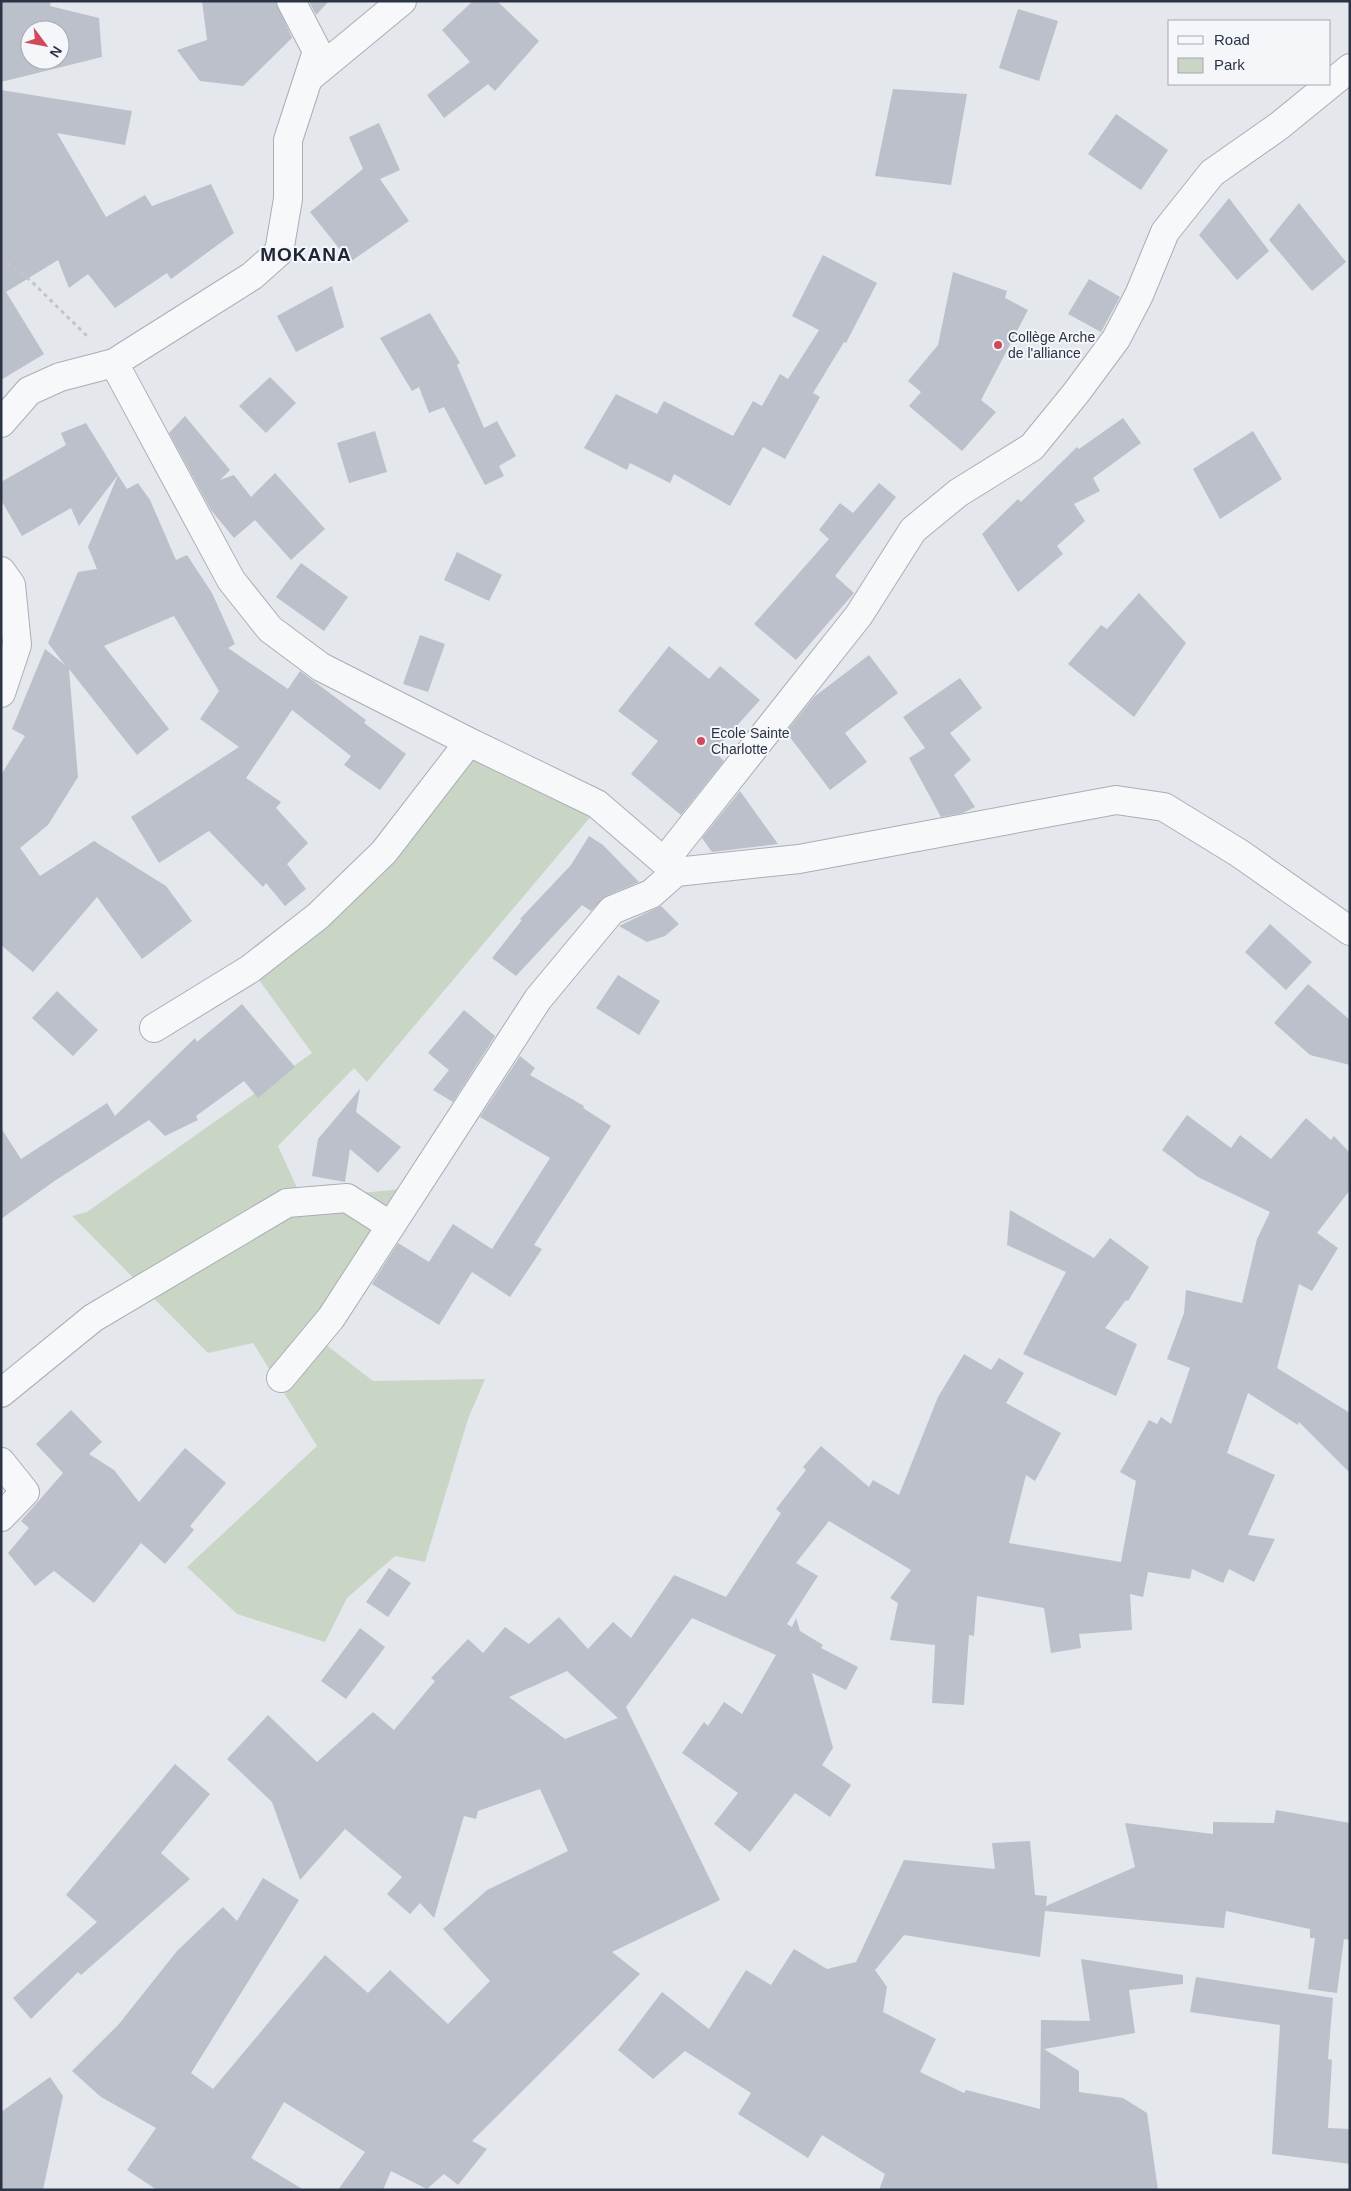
<svg xmlns="http://www.w3.org/2000/svg" width="1351" height="2191" font-family="Arial,sans-serif">
	<style>
		.green { fill: #c9d6c5 }
		.building { fill: #bbc0ca; fill-rule: evenodd }
		.lines { fill: none; stroke-linecap: round; stroke-linejoin: round }
		.street-casing { stroke: #a9aeb7; stroke-width: 30 }
		.path { stroke: #c2c5cb; stroke-width: 3; stroke-dasharray: 4 4; stroke-linecap: butt }
		.street { stroke: #f7f8fa; stroke-width: 28 }
		.poi-dot { fill: #d1495b; stroke: #f4f6f9; stroke-width: 2 }
		.labels { text-anchor: middle; stroke-width: 4; stroke-linejoin: round; paint-order: stroke }
		.poi-label { font-size: 14px; fill: #2b3445; stroke: #f4f6f9; text-anchor: start }
		.district-label { font-size: 19px; font-weight: bold; letter-spacing: 1px; fill: #1d2536; stroke: #f4f6f9 }
	</style>
	<rect width="100%" height="100%" fill="#e4e7ec"/>
	<path class="green" d="M 470,750 L 597,809 L 367,1082 L 354,1068 L 278,1146 L 302,1199 L 411,1188 L 312,1334 L 373,1381 L 485,1379 L 468,1419 L 425,1562 L 395,1556 L 347,1598 L 325,1642 L 237,1614 L 187,1567 L 317,1446 L 253,1343 L 208,1353 L 72,1216 L 87,1212 L 312,1053 L 254,973 Z"/>
	<path class="building" d="M 1,1 L 51,1 L 50,6 L 99,18 L 102,57 L 1,82 ZM 30,30 L 60,30 L 60,60 L 30,60 Z
		M 202,1 L 276,1 L 292,38 L 243,86 L 200,81 L 177,50 L 207,40 Z
		M 309,1 L 329,1 L 316,15 Z
		M 473,1 L 497,1 L 539,41 L 495,91 L 488,84 L 444,118 L 427,95 L 470,62 L 442,30 Z
		M 1018,9 L 1058,21 L 1039,81 L 999,68 Z
		M 893,89 L 967,94 L 951,185 L 875,176 Z
		M 1,90 L 132,111 L 125,145 L 57,133 L 106,217 L 145,195 L 152,206 L 211,184 L 234,233 L 171,279 L 167,273 L 115,308 L 88,274 L 69,288 L 58,260 L 6,292 L 44,354 L 1,380 Z
		M 1116,114 L 1168,150 L 1141,190 L 1088,154 Z
		M 379,123 L 400,170 L 380,179 L 409,221 L 350,262 L 310,212 L 363,169 L 349,137 Z
		M 1229,198 L 1269,251 L 1237,280 L 1199,235 Z
		M 1299,203 L 1346,262 L 1312,291 L 1269,240 Z
		M 823,255 L 877,283 L 846,343 L 844,342 L 813,393 L 820,397 L 785,459 L 763,447 L 730,506 L 674,474 L 670,483 L 630,463 L 627,470 L 584,448 L 616,394 L 657,414 L 664,401 L 733,436 L 753,401 L 762,406 L 780,374 L 788,379 L 819,330 L 792,316 Z
		M 953,272 L 1007,291 L 1005,298 L 1028,310 L 981,400 L 996,412 L 962,451 L 909,406 L 921,392 L 908,381 L 938,345 Z
		M 1089,279 L 1120,297 L 1101,332 L 1068,314 Z
		M 332,286 L 344,327 L 296,352 L 277,316 Z
		M 430,313 L 460,363 L 457,365 L 484,428 L 497,421 L 516,456 L 499,466 L 504,476 L 485,485 L 444,407 L 429,413 L 419,387 L 412,391 L 380,338 Z
		M 270,377 L 296,403 L 266,433 L 239,406 Z
		M 185,416 L 230,470 L 220,480 L 234,475 L 251,497 L 275,473 L 325,529 L 291,560 L 255,520 L 234,538 L 211,510 L 169,433 Z
		M 1123,418 L 1141,443 L 1093,478 L 1100,491 L 1074,504 L 1085,521 L 1057,546 L 1063,554 L 1018,592 L 982,534 L 1018,499 L 1021,502 L 1077,447 L 1079,449 Z
		M 86,423 L 118,475 L 79,526 L 71,508 L 22,536 L 1,500 L 1,482 L 66,445 L 61,433 Z
		M 375,431 L 387,472 L 349,483 L 337,443 Z
		M 1253,431 L 1282,479 L 1220,519 L 1193,469 Z
		M 118,475 L 127,489 L 138,483 L 150,500 L 176,560 L 187,555 L 212,593 L 235,644 L 228,648 L 288,689 L 300,671 L 366,720 L 364,723 L 406,754 L 380,790 L 344,765 L 351,756 L 292,710 L 246,778 L 281,802 L 276,808 L 308,843 L 287,864 L 306,889 L 285,906 L 266,883 L 263,887 L 209,831 L 159,863 L 131,817 L 239,747 L 200,719 L 219,691 L 174,616 L 104,646 L 169,729 L 137,755 L 69,669 L 78,777 L 48,825 L 20,848 L 40,876 L 94,841 L 166,886 L 192,921 L 142,959 L 97,897 L 33,972 L 1,945 L 1,775 L 25,736 L 12,729 L 45,649 L 65,665 L 48,643 L 78,572 L 97,569 L 88,547 Z
		M 879,483 L 896,497 L 835,576 L 854,593 L 796,660 L 754,624 L 829,539 L 819,530 L 840,503 L 853,513 Z
		M 457,552 L 502,575 L 489,601 L 444,580 Z
		M 301,563 L 348,597 L 324,631 L 276,597 Z
		M 1139,593 L 1186,643 L 1134,717 L 1068,664 L 1101,625 L 1107,629 Z
		M 420,635 L 445,644 L 428,692 L 403,684 Z
		M 669,646 L 709,679 L 720,666 L 760,700 L 714,751 L 724,761 L 681,815 L 631,774 L 658,741 L 618,711 Z
		M 869,655 L 898,693 L 845,733 L 867,762 L 830,790 L 786,732 L 814,697 Z
		M 960,678 L 982,708 L 950,733 L 971,760 L 954,775 L 975,807 L 963,813 L 941,817 L 909,758 L 925,748 L 903,717 Z
		M 740,791 L 778,844 L 712,852 L 702,838 Z
		M 589,836 L 603,845 L 639,882 L 606,896 L 591,911 L 582,905 L 516,976 L 492,958 L 522,920 L 520,919 L 571,865 Z
		M 661,906 L 679,924 L 665,936 L 647,942 L 619,926 Z
		M 1270,924 L 1312,962 L 1286,990 L 1245,952 Z
		M 618,975 L 660,1001 L 639,1035 L 596,1008 Z
		M 1308,984 L 1350,1020 L 1350,1065 L 1310,1055 L 1274,1023 Z
		M 57,991 L 98,1030 L 73,1056 L 32,1018 Z
		M 242,1004 L 295,1067 L 258,1098 L 244,1081 L 196,1116 L 198,1120 L 165,1136 L 149,1120 L 56,1180 L 1,1219 L 1,1128 L 21,1159 L 107,1103 L 115,1116 L 195,1038 L 197,1042 Z
		M 464,1010 L 495,1036 L 453,1102 L 433,1090 L 449,1070 L 428,1053 Z
		M 520,1056 L 535,1068 L 530,1075 L 584,1106 L 583,1108 L 611,1126 L 534,1245 L 542,1249 L 510,1297 L 472,1272 L 439,1325 L 372,1284 L 398,1243 L 429,1262 L 453,1224 L 492,1249 L 550,1158 L 480,1117 Z
		M 360,1089 L 356,1112 L 401,1147 L 378,1173 L 350,1149 L 345,1182 L 312,1176 L 318,1139 Z
		M 1187,1115 L 1231,1148 L 1240,1135 L 1271,1159 L 1306,1118 L 1331,1140 L 1334,1136 L 1350,1153 L 1350,1190 L 1317,1233 L 1338,1248 L 1312,1291 L 1299,1284 L 1277,1368 L 1350,1413 L 1350,1473 L 1299,1422 L 1298,1425 L 1248,1393 L 1227,1453 L 1275,1475 L 1248,1535 L 1275,1539 L 1254,1582 L 1229,1569 L 1223,1583 L 1192,1569 L 1190,1579 L 1148,1572 L 1143,1597 L 1130,1594 L 1132,1630 L 1079,1634 L 1081,1648 L 1051,1653 L 1044,1608 L 977,1596 L 974,1636 L 969,1635 L 964,1705 L 932,1703 L 935,1645 L 890,1640 L 898,1603 L 890,1598 L 911,1570 L 829,1521 L 796,1563 L 818,1576 L 787,1624 L 792,1627 L 796,1618 L 800,1631 L 823,1645 L 821,1648 L 858,1667 L 846,1690 L 812,1673 L 833,1748 L 822,1765 L 851,1785 L 830,1817 L 795,1793 L 750,1852 L 714,1824 L 738,1793 L 682,1753 L 704,1722 L 708,1726 L 724,1702 L 742,1714 L 776,1655 L 692,1618 L 626,1707 L 720,1900 L 612,1952 L 640,1974 L 472,2141 L 487,2149 L 458,2185 L 444,2174 L 427,2189 L 391,2171 L 383,2190 L 338,2190 L 365,2152 L 284,2102 L 251,2158 L 304,2190 L 157,2190 L 127,2170 L 156,2128 L 101,2097 L 72,2071 L 119,2024 L 177,1951 L 223,1907 L 237,1921 L 263,1878 L 299,1900 L 191,2073 L 213,2089 L 325,1955 L 368,1993 L 390,1970 L 448,2024 L 490,1981 L 443,1929 L 487,1890 L 568,1851 L 540,1789 L 478,1811 L 476,1819 L 464,1816 L 434,1918 L 420,1903 L 410,1914 L 387,1894 L 402,1877 L 345,1829 L 300,1880 L 272,1802 L 227,1759 L 268,1715 L 317,1762 L 373,1712 L 394,1730 L 435,1681 L 431,1678 L 468,1639 L 483,1653 L 505,1627 L 529,1644 L 559,1617 L 588,1649 L 613,1622 L 631,1638 L 674,1575 L 726,1597 L 781,1513 L 776,1509 L 806,1470 L 803,1467 L 821,1446 L 869,1487 L 873,1480 L 899,1495 L 938,1397 L 964,1354 L 991,1370 L 999,1358 L 1024,1373 L 1006,1403 L 1061,1433 L 1035,1481 L 1026,1475 L 1009,1543 L 1121,1562 L 1136,1481 L 1120,1472 L 1149,1420 L 1157,1424 L 1161,1417 L 1171,1424 L 1190,1368 L 1167,1359 L 1184,1313 L 1186,1290 L 1242,1303 L 1257,1239 L 1270,1212 L 1198,1177 L 1162,1150 ZM 567,1671 L 618,1718 L 565,1739 L 509,1697 Z
		M 1010,1210 L 1094,1258 L 1110,1238 L 1149,1267 L 1128,1301 L 1126,1300 L 1105,1328 L 1137,1344 L 1116,1396 L 1023,1354 L 1066,1272 L 1007,1245 Z
		M 71,1410 L 102,1442 L 89,1454 L 114,1470 L 139,1502 L 185,1448 L 226,1483 L 190,1526 L 194,1530 L 165,1564 L 141,1543 L 94,1603 L 54,1571 L 35,1586 L 8,1553 L 29,1528 L 21,1521 L 63,1473 L 36,1444 Z
		M 389,1568 L 411,1583 L 388,1617 L 366,1602 Z
		M 360,1628 L 385,1647 L 346,1699 L 321,1681 Z
		M 175,1764 L 210,1794 L 161,1853 L 190,1879 L 81,1975 L 78,1972 L 31,2019 L 13,1998 L 97,1922 L 66,1895 Z
		M 1276,1810 L 1350,1823 L 1350,1940 L 1344,1939 L 1337,1993 L 1308,1989 L 1315,1938 L 1310,1938 L 1310,1929 L 1226,1911 L 1224,1928 L 1045,1911 L 1040,1957 L 904,1935 L 875,1970 L 887,1987 L 883,2012 L 936,2039 L 920,2072 L 964,2093 L 966,2090 L 1040,2109 L 1041,2020 L 1090,2021 L 1081,1959 L 1183,1975 L 1183,1984 L 1129,1990 L 1135,2033 L 1044,2049 L 1079,2071 L 1079,2092 L 1123,2098 L 1147,2113 L 1158,2190 L 879,2190 L 885,2174 L 822,2135 L 808,2158 L 738,2114 L 751,2093 L 685,2051 L 653,2079 L 618,2050 L 662,1992 L 709,2029 L 746,1970 L 771,1985 L 794,1949 L 827,1969 L 856,1962 L 904,1860 L 995,1869 L 992,1843 L 1030,1841 L 1035,1895 L 1047,1896 L 1046,1906 L 1135,1867 L 1125,1823 L 1213,1834 L 1213,1822 L 1274,1823 Z
		M 1196,1977 L 1333,1998 L 1328,2059 L 1332,2060 L 1328,2128 L 1350,2129 L 1350,2164 L 1272,2154 L 1280,2025 L 1190,2012 Z
		M 50,2077 L 63,2096 L 43,2190 L 1,2190 L 1,2112 Z"/>
	<g class="lines">
		<defs>
			<path id="street" d="M 310,77 L 402,1
				M 114,363 L 231,580 L 270,629 L 321,667 L 469,742 L 597,804 L 676,872 L 799,859 L 1116,800 L 1164,807 L 1239,853 L 1350,931
				M 1,423 L 29,391 L 60,377 L 114,363 L 252,276 L 279,252 L 288,199 L 288,140 L 317,51 L 291,1
				M 1,571 L 11,585 L 17,645 L 1,693
				M 665,860 L 859,615 L 913,530 L 958,493 L 1032,447 L 1076,393 L 1116,339 L 1139,295 L 1165,232 L 1212,173 L 1279,126 L 1350,68
				M 154,1028 L 250,969 L 318,916 L 384,852 L 469,742
				M 281,1378 L 331,1318 L 538,999 L 612,910 L 651,894 L 676,872
				M 1,1393 L 93,1318 L 287,1203 L 347,1198 L 391,1226
				M 1,1462 L 25,1492 L 1,1517"/>
		</defs>
		<use href="#street" class="street-casing"/>
		<path class="path" d="M 1,258 L 31,281 L 87,336"/>
		<use href="#street" class="street"/>
	</g>
	<g class="poi-dot">
		<circle cx="998" cy="345" r="5"/>
		<circle cx="701" cy="741" r="5"/>
	</g>
	<g class="labels">
		<g class="poi-label">
			<text x="1008" y="342">Collège Arche<tspan x="1008" dy="16">de l'alliance</tspan></text>
			<text x="711" y="738">Ecole Sainte<tspan x="711" dy="16">Charlotte</tspan></text>
		</g>
		<g class="district-label">
			<text x="306" y="261">MOKANA</text>
		</g>
	</g>
	<rect width="1351" height="2191" fill="none" stroke="#2b3445" stroke-width="5"/>
	<rect x="1168" y="20" width="162" height="65" fill="#f4f6f9" stroke="#a4a8b1"/>
	<rect x="1178" y="36" width="25" height="8" fill="#f7f8fa" stroke="#a4a8b1"/>
	<text x="1214" y="45" font-size="15" fill="#2b3445">Road</text>
	<rect x="1178" y="58" width="25" height="15" fill="#c9d6c5" stroke="#a4a8b1"/>
	<text x="1214" y="70" font-size="15" fill="#2b3445">Park</text>
	<g transform="translate(45 45) rotate(122)"><circle r="24" fill="#f4f6f9" stroke="#a4a8b1"/>
	<path d="M0-4L9 19L0 12L-9 19Z" fill="#d1495b"/>
	<text y="-8" font-size="14" font-weight="bold" text-anchor="middle" fill="#2b3445">N</text>
	</g>
</svg>
